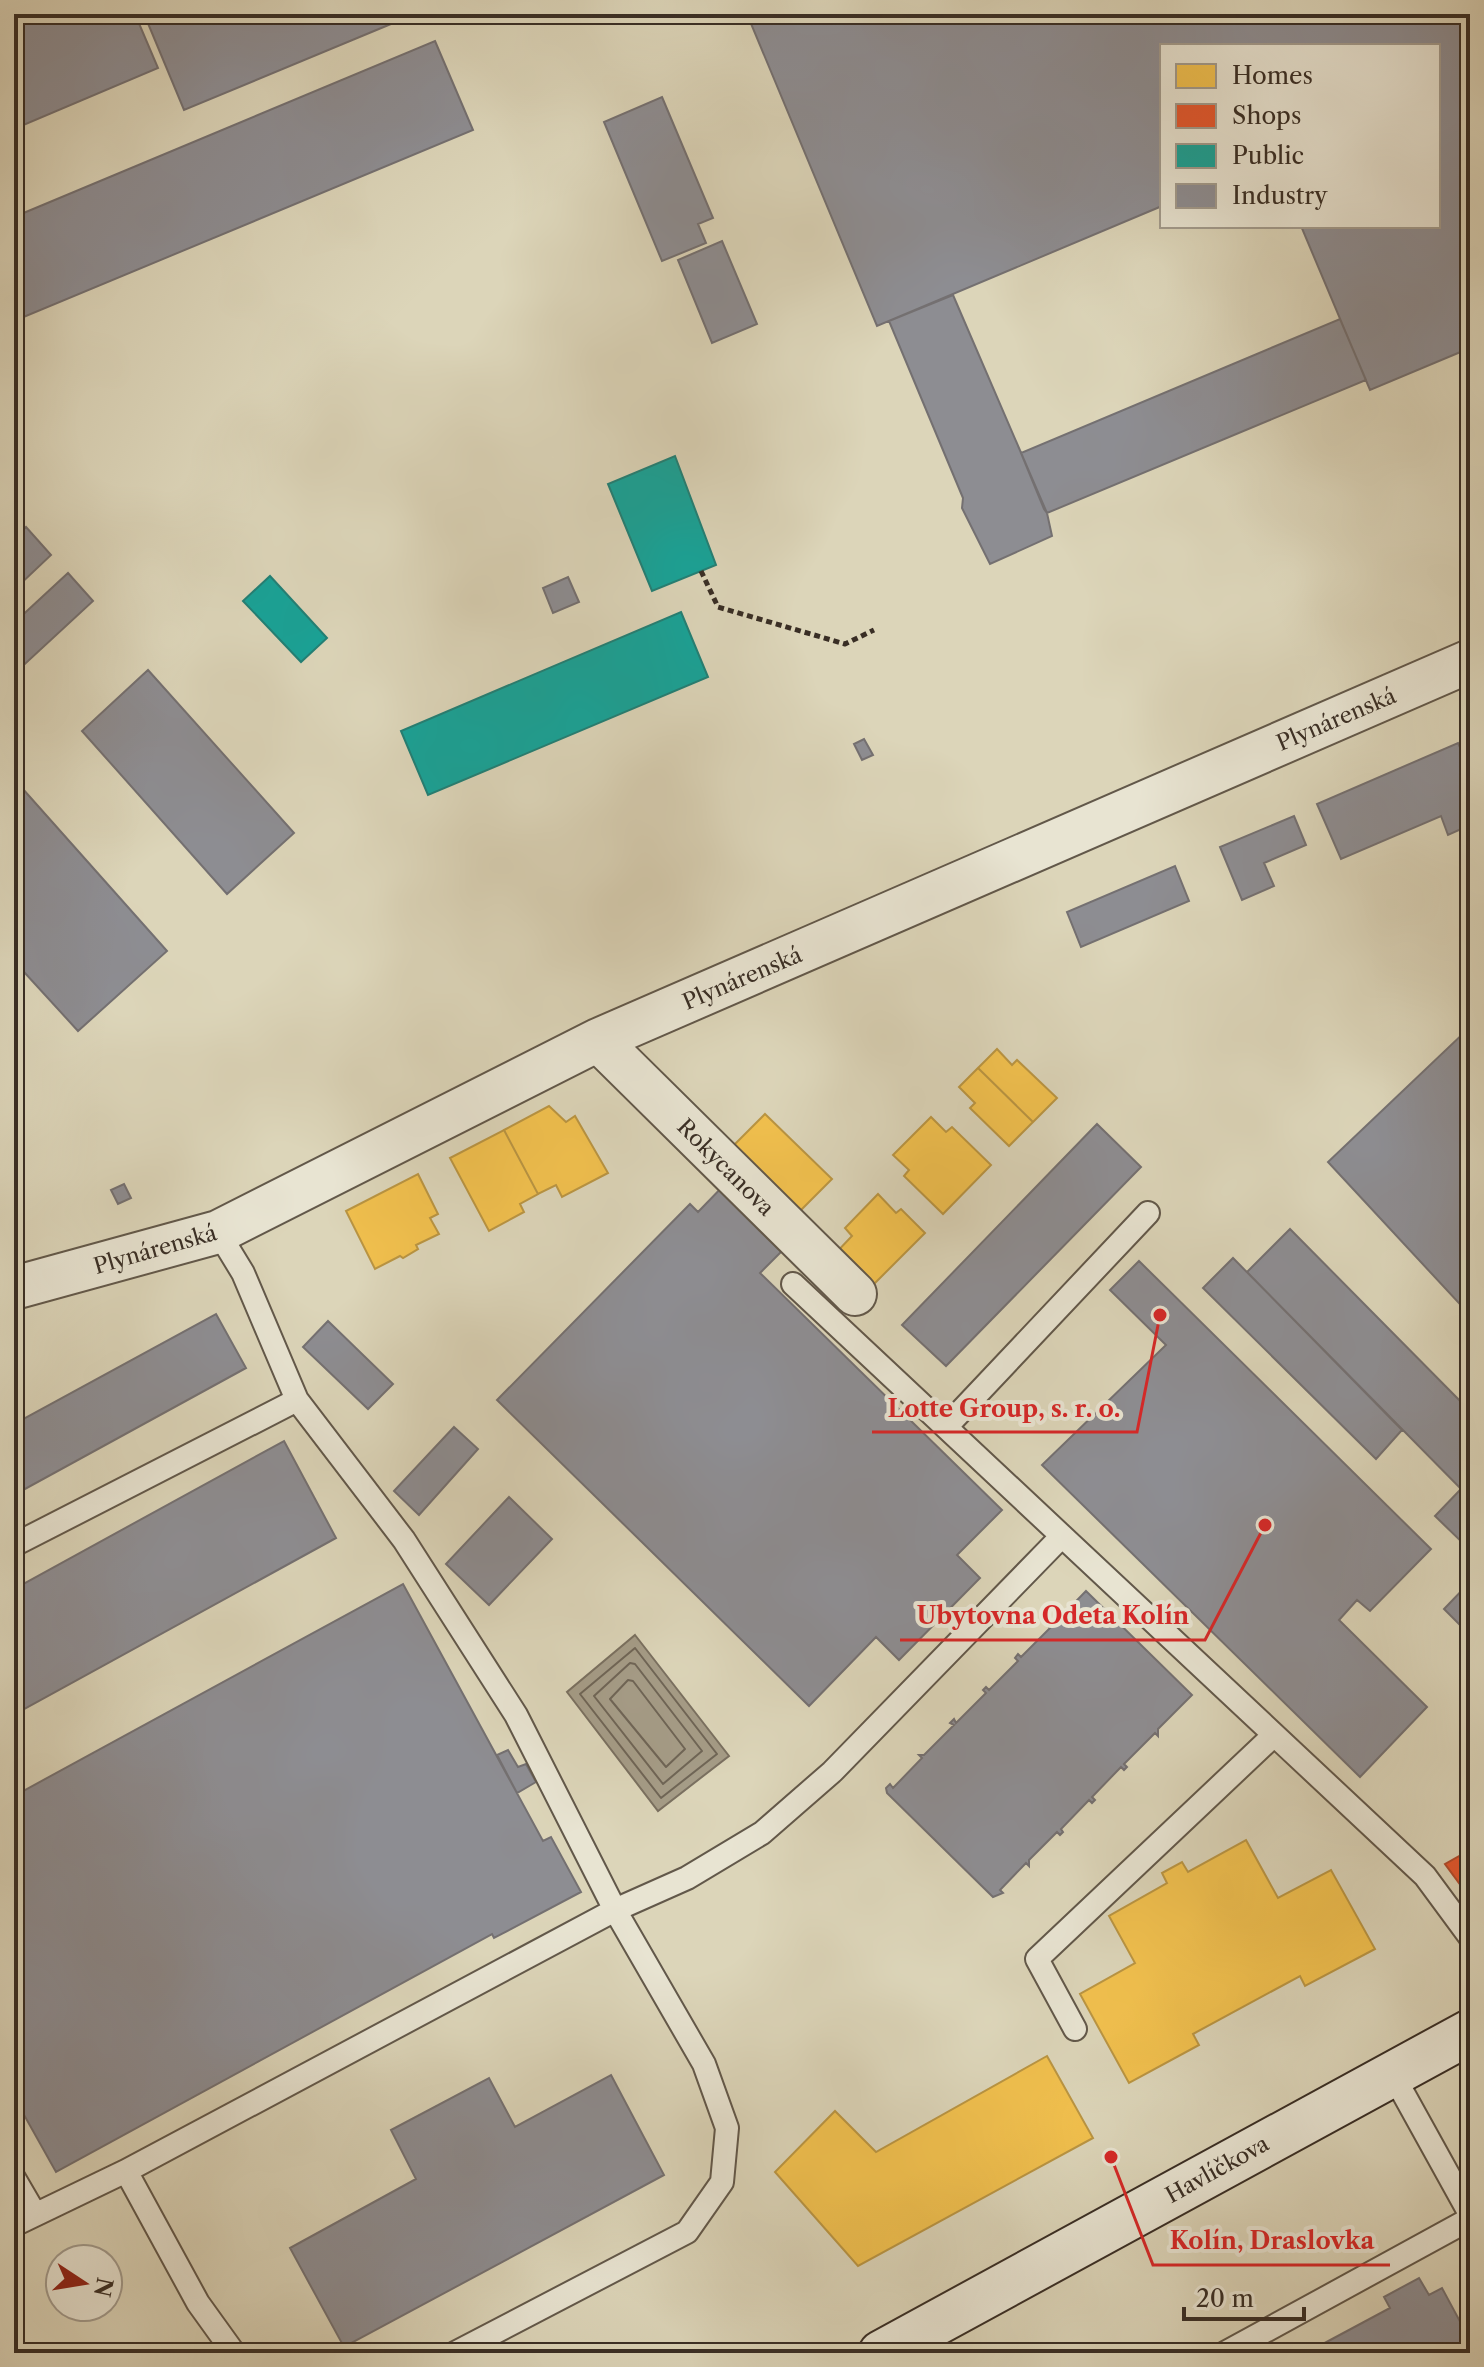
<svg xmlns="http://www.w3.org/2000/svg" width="1484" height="2367" font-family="'Libre Caslon Text',serif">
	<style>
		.water { fill: #a59c87; stroke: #7a7060; stroke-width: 2 }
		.homes { fill: #f2c14e; stroke: #ba9542; stroke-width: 2 }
		.shops { fill: #e4572e; stroke: #b14b2b; stroke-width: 2 }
		.public { fill: #17a398; stroke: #218076; stroke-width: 2 }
		.industry { fill: #8d8d92; stroke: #747071; stroke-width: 2 }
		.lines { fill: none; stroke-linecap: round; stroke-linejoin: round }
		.shore { stroke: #6f6556; stroke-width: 2 }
		.lane-casing { stroke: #62584a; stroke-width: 26 }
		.street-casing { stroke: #62584a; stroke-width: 46 }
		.secondary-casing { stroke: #392e25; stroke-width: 48 }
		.path { stroke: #392e25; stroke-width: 5; stroke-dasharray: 6 4; stroke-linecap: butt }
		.lane { stroke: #e8e4d2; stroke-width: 22 }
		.street { stroke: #e8e4d2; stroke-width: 42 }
		.secondary { stroke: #e8e4d2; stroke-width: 44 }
		.labels { text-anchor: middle; stroke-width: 8; stroke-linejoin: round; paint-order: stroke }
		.street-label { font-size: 22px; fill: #392e25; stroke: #e8e4d2 }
		.leader { fill: none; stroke: #d62828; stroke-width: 3 }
		.callout-dot { fill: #d62828; stroke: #e8e4d2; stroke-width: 3 }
		.callout-label { font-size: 24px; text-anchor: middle; font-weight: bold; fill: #d62828; stroke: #e8e4d2; stroke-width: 8; stroke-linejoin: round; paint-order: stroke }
	</style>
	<rect width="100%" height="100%" fill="#dcd5b9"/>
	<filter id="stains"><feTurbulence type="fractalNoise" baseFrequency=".0025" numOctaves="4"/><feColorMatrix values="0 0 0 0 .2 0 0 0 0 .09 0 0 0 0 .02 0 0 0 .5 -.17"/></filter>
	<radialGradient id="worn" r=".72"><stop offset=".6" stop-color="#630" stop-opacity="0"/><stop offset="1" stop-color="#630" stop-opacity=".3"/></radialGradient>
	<path class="water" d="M 635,1635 L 729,1756 L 658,1811 L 567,1692 Z"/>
	<path class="homes" d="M 997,1049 L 1012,1065 L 1017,1060 L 1057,1098 L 1033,1122 L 978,1068 Z
		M 978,1068 L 1033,1122 L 1009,1146 L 970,1108 L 975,1103 L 959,1087 Z
		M 549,1106 L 566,1122 L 575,1116 L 608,1173 L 562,1197 L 556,1185 L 538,1194 L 504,1130 Z
		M 765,1114 L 832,1179 L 792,1219 L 726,1153 Z
		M 931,1117 L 946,1132 L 952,1127 L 991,1165 L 943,1214 L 904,1176 L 909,1170 L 893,1155 Z
		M 504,1130 L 538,1194 L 520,1204 L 524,1212 L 489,1231 L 450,1158 Z
		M 418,1174 L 438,1214 L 430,1218 L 439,1234 L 416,1245 L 418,1249 L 403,1258 L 400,1256 L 375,1269 L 346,1211 Z
		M 878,1194 L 896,1213 L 901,1209 L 925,1233 L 866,1292 L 831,1258 L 852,1236 L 845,1228 Z
		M 1246,1840 L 1278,1898 L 1331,1870 L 1375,1949 L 1305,1986 L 1300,1976 L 1193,2034 L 1199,2045 L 1129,2083 L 1080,1994 L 1135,1963 L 1109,1916 L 1167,1883 L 1162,1873 L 1182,1862 L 1188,1872 Z
		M 1047,2056 L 1093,2138 L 858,2266 L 775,2172 L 835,2111 L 876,2152 Z"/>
	<path class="shops" d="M 1470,1850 L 1470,1898 L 1445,1864 Z"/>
	<path class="public" d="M 675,456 L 716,565 L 652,591 L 608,484 Z
		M 270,576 L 327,638 L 301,662 L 243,601 Z
		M 681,612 L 708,677 L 428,795 L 401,731 Z"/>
	<path class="industry" d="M 43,14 L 135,14 L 158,68 L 14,129 L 14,26 Z
		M 165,14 L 415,14 L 184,110 L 147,21 Z
		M 747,14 L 1470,14 L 1470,348 L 1370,390 L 1301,226 L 1438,226 L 1438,46 L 1162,46 L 1162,206 L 877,326 Z
		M 435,41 L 473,130 L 14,321 L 14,217 Z
		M 662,97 L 713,218 L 698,224 L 706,243 L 662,261 L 604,122 Z
		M 722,241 L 757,324 L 712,343 L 678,260 Z
		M 953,295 L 1047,513 L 1052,536 L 990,564 L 962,508 L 963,498 L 889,321 Z
		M 1340,319 L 1366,380 L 1047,513 L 1044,509 L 1021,453 Z
		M 26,527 L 51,555 L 14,590 L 14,538 Z
		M 68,573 L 93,601 L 14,674 L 14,623 Z
		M 568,577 L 579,602 L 553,613 L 543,588 Z
		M 148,670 L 294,833 L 227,894 L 82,731 Z
		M 864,739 L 873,755 L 862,760 L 854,744 Z
		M 1458,743 L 1470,769 L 1470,825 L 1448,835 L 1441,816 L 1341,859 L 1317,804 Z
		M 14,779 L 167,951 L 78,1031 L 14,961 Z
		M 1294,816 L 1306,845 L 1264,863 L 1274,886 L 1242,900 L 1220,847 Z
		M 1175,866 L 1189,901 L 1081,947 L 1067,912 Z
		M 1470,1027 L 1470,1315 L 1328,1162 Z
		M 1097,1124 L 1141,1167 L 946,1366 L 902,1325 Z
		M 730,1179 L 791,1242 L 760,1273 L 1002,1510 L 957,1555 L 980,1578 L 899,1660 L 876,1637 L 809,1706 L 497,1400 L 690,1204 L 698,1212 Z
		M 124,1184 L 131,1198 L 118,1204 L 111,1190 Z
		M 1290,1229 L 1470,1411 L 1470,1498 L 1247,1272 Z
		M 1233,1258 L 1402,1430 L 1376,1459 L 1203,1288 Z
		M 1139,1261 L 1431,1549 L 1370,1611 L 1357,1600 L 1339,1620 L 1427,1707 L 1360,1777 L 1042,1465 L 1166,1345 L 1110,1290 Z
		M 216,1314 L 246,1368 L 14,1495 L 14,1424 Z
		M 328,1321 L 393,1384 L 368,1409 L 303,1347 Z
		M 454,1427 L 478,1449 L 419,1515 L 394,1491 Z
		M 284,1441 L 336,1538 L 19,1712 L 14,1703 L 14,1589 Z
		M 1461,1489 L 1470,1498 L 1470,1550 L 1435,1516 Z
		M 509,1497 L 552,1539 L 489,1605 L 446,1564 Z
		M 1470,1582 L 1470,1635 L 1444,1609 Z
		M 403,1584 L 543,1841 L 551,1837 L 581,1892 L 494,1938 L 492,1934 L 56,2172 L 14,2097 L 14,1796 Z
		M 1086,1591 L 1192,1695 L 1158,1729 L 1158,1736 L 1155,1733 L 1124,1764 L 1127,1767 L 1124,1770 L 1121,1767 L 1092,1797 L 1095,1800 L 1092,1803 L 1089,1800 L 1061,1829 L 1063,1832 L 1060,1835 L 1057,1832 L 1029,1860 L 1029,1866 L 1026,1863 L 1000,1890 L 1003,1893 L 993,1897 L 887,1793 L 886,1788 L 890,1784 L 893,1788 L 922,1758 L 919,1755 L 924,1755 L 954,1725 L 950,1723 L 954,1719 L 956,1723 L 986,1693 L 983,1690 L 986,1687 L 989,1690 L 1018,1661 L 1015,1658 L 1018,1654 L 1021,1657 L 1050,1628 L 1047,1625 L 1050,1622 L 1053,1625 Z
		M 508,1750 L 518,1767 L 526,1764 L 536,1782 L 517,1793 L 497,1755 Z
		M 611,2075 L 664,2175 L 344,2347 L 290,2248 L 416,2179 L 391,2130 L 489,2078 L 515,2127 Z
		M 1419,2278 L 1429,2295 L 1442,2288 L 1470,2340 L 1445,2353 L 1306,2353 L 1390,2308 L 1384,2297 Z"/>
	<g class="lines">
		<path class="shore" d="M 635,1648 L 717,1754 L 661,1798 L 580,1694 Z
			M 630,1663 L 635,1664 L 702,1751 L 663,1784 L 594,1696 Z
			M 628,1680 L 633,1681 L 685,1749 L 666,1767 L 610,1699 Z"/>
		<defs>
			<path id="lane" d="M 218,1232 L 243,1273 L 297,1400 L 404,1540 L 516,1715 L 615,1910 L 704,2064 L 727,2128 L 722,2182 L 687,2232 L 455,2353
				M 793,1284 L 1425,1876 L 1470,1937
				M 946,1427 L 1148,1213
				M 14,1545 L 297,1400
				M 1075,2029 L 1037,1959 L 1274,1735
				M 1392,2073 L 1470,2214
				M 126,2171 L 198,2303 L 234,2353
				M 14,2178 L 35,2214
				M 14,2225 L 126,2171 L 615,1910 L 687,1878 L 762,1833 L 832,1772 L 1062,1536
				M 1225,2353 L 1470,2219"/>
			<path id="street" d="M 598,1040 L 855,1294
				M 14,1288 L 218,1232 L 598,1040 L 1470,661"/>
			<path id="secondary" d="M 881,2353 L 1470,2032"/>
		</defs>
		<use href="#lane" class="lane-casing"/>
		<use href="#street" class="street-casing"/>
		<use href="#secondary" class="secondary-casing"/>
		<path class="path" d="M 701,571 L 718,607 L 845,644 L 874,630"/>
		<use href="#lane" class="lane"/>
		<use href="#street" class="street"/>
		<use href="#secondary" class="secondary"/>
	</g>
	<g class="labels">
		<g class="street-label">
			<text transform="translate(1336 719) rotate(-23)" y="8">Plynárenská</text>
			<text transform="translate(742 978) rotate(-23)" y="8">Plynárenská</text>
			<text transform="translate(726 1167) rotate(45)" y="8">Rokycanova</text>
			<text transform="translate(155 1249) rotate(-16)" y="8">Plynárenská</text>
			<text transform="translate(1217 2169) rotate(-29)" y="8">Havlíčkova</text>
		</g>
	</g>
	<path class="leader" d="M1160 1315L1137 1432H872M1265 1525L1205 1640H900M1111 2157L1153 2265H1390"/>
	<g class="callout-dot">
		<circle cx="1160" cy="1315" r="8"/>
		<circle cx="1265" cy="1525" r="8"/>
		<circle cx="1111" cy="2157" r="8"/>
	</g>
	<g class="callout-label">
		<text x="1004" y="1417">Lotte Group, s. r. o.</text>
		<text x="1053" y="1624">Ubytovna Odeta Kolín</text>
		<text x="1272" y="2249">Kolín, Draslovka</text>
	</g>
	<rect width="1484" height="2367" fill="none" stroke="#dcd5b9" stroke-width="48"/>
	<rect x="16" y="16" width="1452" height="2335" fill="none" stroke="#392e25" stroke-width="4"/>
	<rect x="24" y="24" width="1436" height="2319" fill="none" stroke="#392e25" stroke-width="2"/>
	<rect x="1160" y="44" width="280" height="184" fill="#e8e4d2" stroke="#a29b8d" stroke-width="2"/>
	<rect x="1176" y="64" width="40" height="24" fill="#f2c14e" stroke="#a29b8d" stroke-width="2"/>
	<text x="1232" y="84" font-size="24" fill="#392e25">Homes</text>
	<rect x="1176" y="104" width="40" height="24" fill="#e4572e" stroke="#a29b8d" stroke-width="2"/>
	<text x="1232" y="124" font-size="24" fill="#392e25">Shops</text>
	<rect x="1176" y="144" width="40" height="24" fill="#17a398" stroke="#a29b8d" stroke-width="2"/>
	<text x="1232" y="164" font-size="24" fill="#392e25">Public</text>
	<rect x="1176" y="184" width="40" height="24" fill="#8d8d92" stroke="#a29b8d" stroke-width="2"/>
	<text x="1232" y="204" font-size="24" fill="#392e25">Industry</text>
	<g transform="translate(84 2283) rotate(102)"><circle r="38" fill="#e8e4d2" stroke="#a29b8d" stroke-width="2"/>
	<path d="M0-6L14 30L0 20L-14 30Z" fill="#8f2418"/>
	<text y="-12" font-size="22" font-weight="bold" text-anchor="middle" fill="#392e25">N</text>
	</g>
	<path d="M1184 2307v12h120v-12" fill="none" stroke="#392e25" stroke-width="4"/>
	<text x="1196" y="2307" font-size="24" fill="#392e25" stroke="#e8e4d2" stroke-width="6" paint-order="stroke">20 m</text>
	<rect width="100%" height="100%" filter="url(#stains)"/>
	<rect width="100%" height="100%" fill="url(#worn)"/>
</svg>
